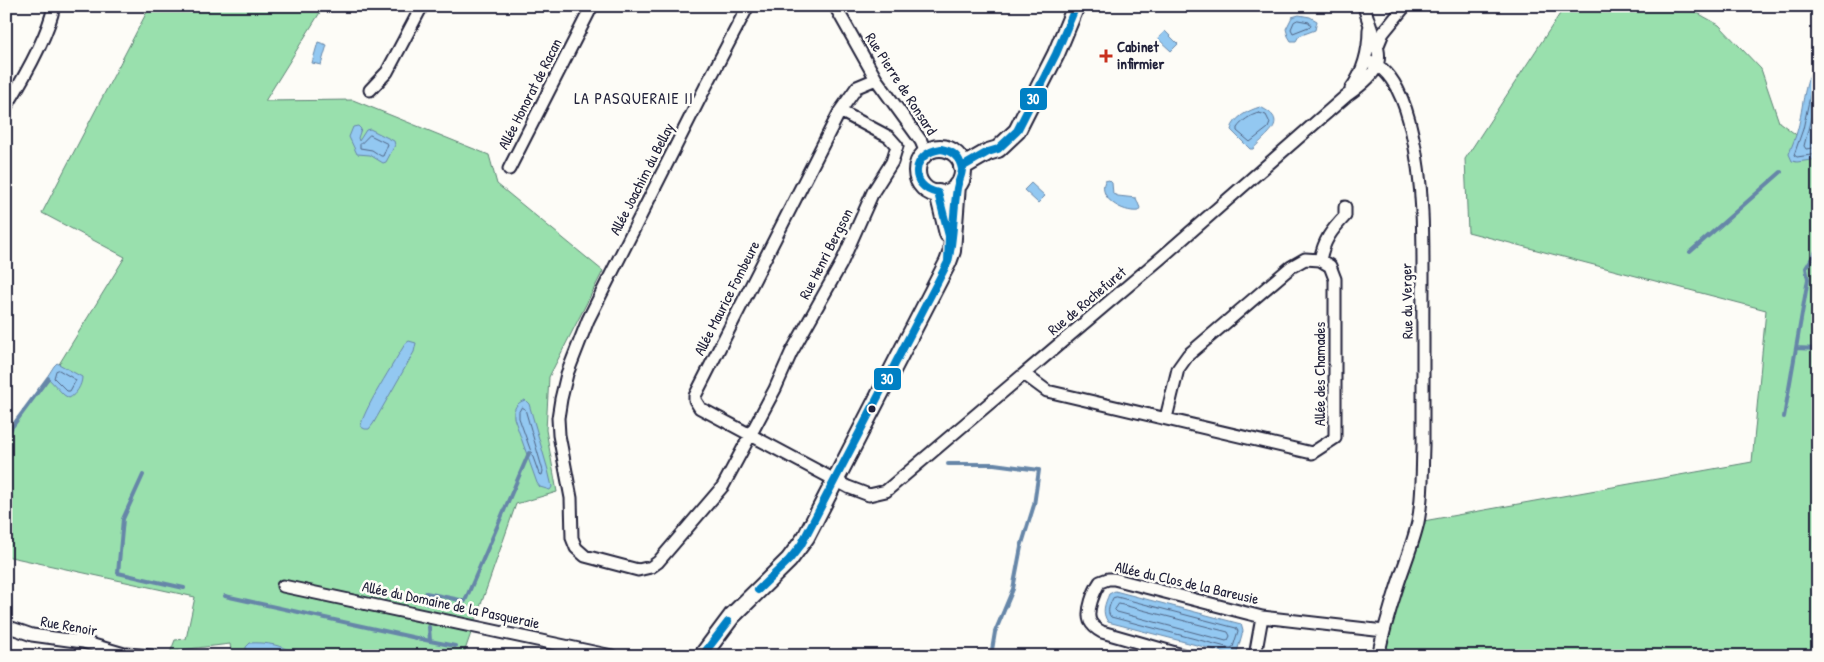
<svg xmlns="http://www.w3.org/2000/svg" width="1824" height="662" font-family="'Patrick Hand',sans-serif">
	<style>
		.green { fill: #99e0ad; stroke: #5e8174 }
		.water { fill: #93c8f1; stroke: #6686a8 }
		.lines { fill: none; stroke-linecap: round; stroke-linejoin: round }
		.shore { stroke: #4f6484; stroke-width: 1 }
		.stream { stroke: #6686a8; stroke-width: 4 }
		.street-casing { stroke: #22223b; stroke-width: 15 }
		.secondary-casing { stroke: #22223b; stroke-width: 20 }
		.street { stroke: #fdfcf7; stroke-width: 11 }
		.secondary { stroke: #fdfcf7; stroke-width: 16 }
		.bus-1-casing { stroke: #fdfcf7; stroke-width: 11 }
		.bus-1 { stroke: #0080c4; stroke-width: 8 }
		.poi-dot { fill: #c8321e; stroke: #fdfcf7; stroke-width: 2 }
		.bus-dot { fill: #22223b; stroke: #fdfcf7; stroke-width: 2 }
		.labels { text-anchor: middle; stroke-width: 5; stroke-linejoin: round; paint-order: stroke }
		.poi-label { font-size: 15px; font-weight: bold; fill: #22223b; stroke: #fdfcf7; text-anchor: start }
		.street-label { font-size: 15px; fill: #22223b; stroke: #fdfcf7 }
		.neighbourhood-label { font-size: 16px; letter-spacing: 1px; fill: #22223b; stroke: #fdfcf7 }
		.line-badge { stroke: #fdfcf7; stroke-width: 2 }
		.badge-label { font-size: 14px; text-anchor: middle; font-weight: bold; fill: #fff }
	</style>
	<rect width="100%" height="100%" fill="#fdfcf7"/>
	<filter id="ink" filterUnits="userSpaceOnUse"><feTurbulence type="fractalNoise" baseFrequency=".02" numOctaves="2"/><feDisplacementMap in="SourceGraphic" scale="10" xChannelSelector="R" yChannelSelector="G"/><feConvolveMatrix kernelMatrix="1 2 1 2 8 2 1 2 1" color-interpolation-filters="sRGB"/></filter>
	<g filter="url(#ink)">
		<path class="green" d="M 150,6 L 324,6 L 265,101 L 353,100 L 489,155 L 497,184 L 603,271 L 549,377 L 546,430 L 557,492 L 516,504 L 463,656 L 358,656 L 357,651 L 320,656 L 232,656 L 230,644 L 180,650 L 170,653 L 175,640 L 186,639 L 195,597 L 6,556 L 6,434 L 53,374 L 125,257 L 42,213 Z
			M 1565,6 L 1685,6 L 1719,25 L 1761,69 L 1779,122 L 1818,151 L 1818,656 L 1378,656 L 1418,522 L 1752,462 L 1766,310 L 1468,232 L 1465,159 Z"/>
		<path class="water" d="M 1299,15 L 1310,17 L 1317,21 L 1315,30 L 1299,36 L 1296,41 L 1291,41 L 1288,36 L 1286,29 L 1292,17 Z
			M 1165,31 L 1178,44 L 1171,51 L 1158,39 Z
			M 318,42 L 327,45 L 321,65 L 312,63 Z
			M 1818,63 L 1818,159 L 1797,162 L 1792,161 L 1789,154 C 1792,145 1796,137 1798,128 C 1803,110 1804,74 1818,63 Z
			M 1260,107 C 1291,121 1266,134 1253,149 L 1250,149 L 1231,130 C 1233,118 1249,110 1260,107 Z
			M 358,126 L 361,129 L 358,138 L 359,141 L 366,130 L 370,129 L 394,141 L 395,145 L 386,162 L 383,163 L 370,155 L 357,154 L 349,137 L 353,127 Z
			M 1109,180 L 1112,183 L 1113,194 L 1118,196 L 1136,198 L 1140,208 L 1138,211 C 1123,213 1097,198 1105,181 Z
			M 1031,183 L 1045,196 L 1038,203 L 1024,190 Z
			M 409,341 L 416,343 L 414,352 L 373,424 L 369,429 L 365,429 L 361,427 C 360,415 397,358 405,344 Z
			M 57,363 L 82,377 C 82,385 76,395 69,398 L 64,395 L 47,377 L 54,366 Z
			M 525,400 L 529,404 L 548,470 L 552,487 L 550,490 L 540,487 L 537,483 L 514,418 C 513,409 516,403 525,400 Z
			M 1115,591 L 1241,624 L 1243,631 L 1237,652 L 1231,654 L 1108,622 C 1101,612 1105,604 1109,594 Z
			M 250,643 C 265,642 286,645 296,656 L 249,656 L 246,652 L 246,647 Z"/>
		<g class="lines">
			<path class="shore" d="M 1298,20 L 1309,22 L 1311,26 L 1293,33 L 1291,29 L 1294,22 Z
				M 1818,70 L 1813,82 L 1803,129 L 1794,155 L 1797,157 L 1818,154
				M 1818,90 L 1804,146 L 1806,149 L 1818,147
				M 1259,113 L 1266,115 L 1270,123 L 1268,128 L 1250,142 L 1237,131 L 1237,128 C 1242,121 1250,115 1259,113 Z
				M 370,135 L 388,144 L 383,156 L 381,156 L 372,150 L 360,148 L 360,145 Z
				M 59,370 L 76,380 L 70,391 L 67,391 L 54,378 L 56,371 Z
				M 522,407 L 525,409 L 543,471 L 542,475 L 539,474 L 519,418 L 519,412 Z
				M 1117,597 L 1236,628 L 1238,631 L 1233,647 L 1230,648 L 1111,617 C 1106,612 1110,604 1113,598 Z
				M 1119,604 L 1228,632 L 1230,636 L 1228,640 L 1226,641 L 1117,612 L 1115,610 Z"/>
			<path class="stream" d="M 1690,252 L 1781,172
				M 1796,348 L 1818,349
				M 1784,417 L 1808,279 L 1806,268 L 1818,248
				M 6,435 L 48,378
				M 948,464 L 994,464 L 1039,470 L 1034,505 L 1021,547 L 1013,589 L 995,632 L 991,656
				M 143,475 L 123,519 L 118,573 L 184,588
				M 225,596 L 430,641 L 429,627
				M 427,604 L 426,593 L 465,601 L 529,453
				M 430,641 L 455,646"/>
			<defs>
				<path id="street" d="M 748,6 L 706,86 L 588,320 L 567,374 L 561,399 L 558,418 L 559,435 L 571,498 L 572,538 L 576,548 L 585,556 L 638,570 L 651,567 L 658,562 L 723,486 L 775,389 L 791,353 L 841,264 L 873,192 L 892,162 L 897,146 L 889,137 L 840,111
					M 835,6 L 876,79 L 921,141 L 926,153
					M 1378,45 L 1383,33 L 1405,6
					M 1365,61 C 1394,65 1407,109 1412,133 C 1427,199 1422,269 1423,337 C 1423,373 1423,410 1423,446 C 1422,472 1423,497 1418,522 C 1413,544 1404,565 1397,587 C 1390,609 1383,633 1378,656
					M 876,79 L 857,87 L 840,111 L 695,396 L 695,400 L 700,408 L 848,487 L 869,495 L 886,491 L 1162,257 L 1346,96 C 1396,61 1377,55 1364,6
					M 1351,89 C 1364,71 1369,51 1369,29
					M 370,90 L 387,72 L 422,6
					M 6,107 C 22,81 48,36 54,6
					M 509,169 L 592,6
					M 1320,260 C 1324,240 1331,231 1345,216 L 1345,207
					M 1024,374 L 1047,391 L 1312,453 L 1335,438 L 1335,279 L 1330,266 L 1320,260 L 1305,259 L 1291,267 L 1188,355 L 1178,369 L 1166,418
					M 283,586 L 612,656
					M 6,626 L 32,635 L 83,642 L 131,656
					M 127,654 L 152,656
					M 1186,656 L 1102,632 C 1098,630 1093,627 1090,621 C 1086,611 1094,591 1100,582 L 1108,579 L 1114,579 L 1262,617 L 1384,631
					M 1255,656 L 1262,617"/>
				<path id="secondary" d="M917 171a23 23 0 1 1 46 0a23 23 0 1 1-46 0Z
					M 962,167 L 988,152 L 998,149 L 1017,131 L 1056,54 L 1076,6
					M 938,193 L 948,234
					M 702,656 L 732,616 L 789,560 L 806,537 L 948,262 L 952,251 L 957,185"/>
			</defs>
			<use href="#street" class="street-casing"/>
			<use href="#secondary" class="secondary-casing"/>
			<use href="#street" class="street"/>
			<use href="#secondary" class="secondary"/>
			<defs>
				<path id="bus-1" d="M 941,149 C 953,151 960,157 962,169 C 962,176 958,181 957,188 C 953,213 954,237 948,262 L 949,236 L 938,193 C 908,187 911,153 941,149 Z
					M 962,167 L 988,152 L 998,149 L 1017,131 L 1056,54 L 1076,6
					M 789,560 L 801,545 L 948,262
					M 758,590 L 789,560
					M 758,590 L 789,560
					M 702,656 L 728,622
					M 702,656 L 728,622"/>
			</defs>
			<use href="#bus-1" class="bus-1-casing"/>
			<use href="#bus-1" class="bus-1"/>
		</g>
	</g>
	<path class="poi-dot" d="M1103.5 48.5h5v5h5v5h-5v5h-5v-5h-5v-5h5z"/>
	<circle class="bus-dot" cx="872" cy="409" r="4.5"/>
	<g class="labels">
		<g class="poi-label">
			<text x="1117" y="52">Cabinet<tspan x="1117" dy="17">infirmier</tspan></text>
		</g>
		<g class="street-label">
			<text transform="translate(901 84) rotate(57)" y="5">Rue Pierre de Ronsard</text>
			<text transform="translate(530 94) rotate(-63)" y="5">Allée Honorat de Racan</text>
			<text transform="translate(642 179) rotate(-63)" y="5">Allée Joachim du Bellay</text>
			<text transform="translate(826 254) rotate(-63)" y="5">Rue Henri Bergson</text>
			<text transform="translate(727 298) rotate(-63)" y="5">Allée Maurice Fombeure</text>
			<text transform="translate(1087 301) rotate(-40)" y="5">Rue de Rochefuret</text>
			<text transform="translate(1407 301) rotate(-91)" y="5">Rue du Verger</text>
			<text transform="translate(1320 374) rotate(-90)" y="5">Allée des Chamades</text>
			<text transform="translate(1187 583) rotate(13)" y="5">Allée du Clos de la Bareusie</text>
			<text transform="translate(451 605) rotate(12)" y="5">Allée du Domaine de la Pasqueraie</text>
			<text transform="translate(69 626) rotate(10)" y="5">Rue Renoir</text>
		</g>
		<g class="neighbourhood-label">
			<text x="634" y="104">LA PASQUERAIE II</text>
		</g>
	</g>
	<g class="line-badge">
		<rect x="1019" y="87" width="29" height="24" rx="5" fill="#0080c4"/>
		<rect x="873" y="367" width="29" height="24" rx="5" fill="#0080c4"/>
	</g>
	<g class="badge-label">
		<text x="1033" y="104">30</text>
		<text x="887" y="384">30</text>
	</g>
	<rect width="1824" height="662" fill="none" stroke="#fdfcf7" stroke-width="25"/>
	<rect x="12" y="12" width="1799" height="637" fill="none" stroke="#22223b" stroke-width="2" filter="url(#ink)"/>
</svg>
